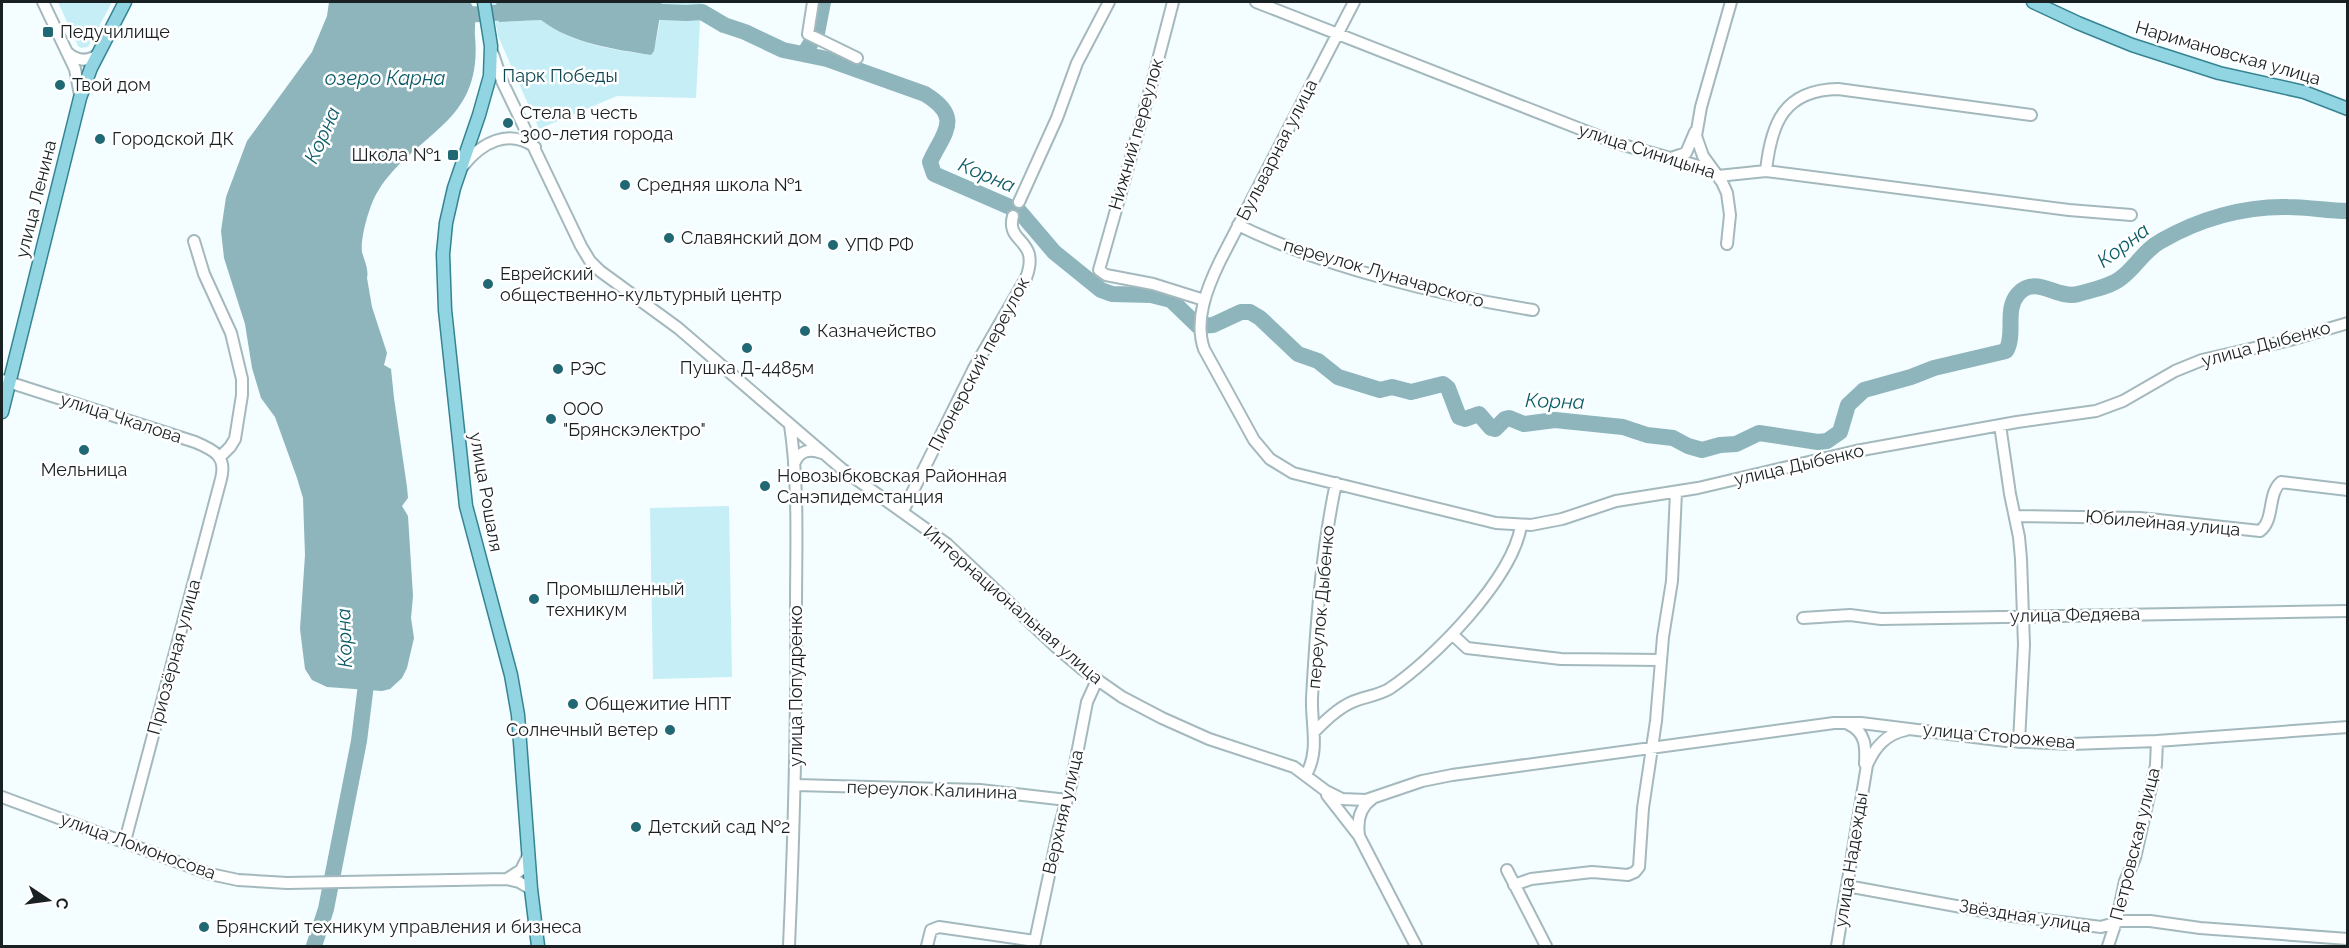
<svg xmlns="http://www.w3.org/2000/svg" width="2349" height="948" font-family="Raleway,sans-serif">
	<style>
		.green { fill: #c6eef6 }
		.water { fill: #8eb4bc }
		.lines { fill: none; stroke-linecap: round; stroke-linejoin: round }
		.river { stroke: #8eb4bc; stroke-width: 16 }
		.minor-casing { stroke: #a4b9bd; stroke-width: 14 }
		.major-casing { stroke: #368492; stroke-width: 15 }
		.minor { stroke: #fff; stroke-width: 10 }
		.major { stroke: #90d5e1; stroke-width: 12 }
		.poi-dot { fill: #1f6874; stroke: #fff; stroke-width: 2 }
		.labels { text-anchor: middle; stroke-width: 5; stroke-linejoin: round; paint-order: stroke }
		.poi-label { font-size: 18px; fill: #192123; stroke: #fff; text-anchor: start }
		.street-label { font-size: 18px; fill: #192123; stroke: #fff }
		.park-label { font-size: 18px; fill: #0e4751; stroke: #fff }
		.water-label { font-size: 20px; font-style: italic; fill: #0b5c68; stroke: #fff }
	</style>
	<rect width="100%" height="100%" fill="#f4fdff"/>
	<path class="green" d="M 58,2 L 112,2 L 88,47 L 81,48 L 78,46 Z
		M 492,2 L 496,2 L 500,22 L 541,20 C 571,44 614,50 651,55 C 658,39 660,21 662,4 L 657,2 L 701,2 L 696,98 L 617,96 L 539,129 L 498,36 Z
		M 729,506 L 732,677 L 653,679 L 650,508 Z"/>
	<path class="water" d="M 329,2 L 470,2 C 478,11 474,25 475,36 C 483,125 416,131 378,191 C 370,203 360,238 362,252 C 364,260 369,269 367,278 L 372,307 L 387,353 L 384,365 L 391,369 L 394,398 L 407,487 L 408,498 L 402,506 L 408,516 L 413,596 L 411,618 L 414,638 L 407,668 L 402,678 L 390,689 L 382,691 L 327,687 L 312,680 L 305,669 L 300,629 L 305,555 L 303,498 L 297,478 L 275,417 L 261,398 L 252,368 L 245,324 L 224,258 L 221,231 L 226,197 L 247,141 L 312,52 L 327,16 Z
		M 496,2 L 502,3 L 504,2 L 659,2 L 662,4 L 654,51 L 651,55 C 614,49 572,44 541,20 L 499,22 Z"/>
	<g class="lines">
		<path class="river" d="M 640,11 L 686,13 L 702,12 L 724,25 L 745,32 L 783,50 L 827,59 L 925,94 C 964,118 943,133 930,162 L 934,174 L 1019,211 L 1054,252 L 1101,290 L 1112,294 L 1151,295 L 1171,300 L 1198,326 L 1213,325 L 1241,312 L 1250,312 L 1260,318 L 1298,354 L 1318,361 L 1338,377 L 1380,390 L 1392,387 L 1411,392 L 1443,384 L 1448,388 L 1459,417 L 1465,419 L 1479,414 L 1491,428 L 1495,429 L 1505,419 L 1509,418 L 1524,424 L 1555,420 L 1623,427 L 1647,435 L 1673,438 L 1688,446 L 1702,450 L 1720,445 L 1736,444 L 1759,433 L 1818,442 L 1827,441 L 1840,432 L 1848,405 L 1864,390 L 1911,377 L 1934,368 L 2006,351 C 2016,334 2004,310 2018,294 C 2036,274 2058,300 2078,294 C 2091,290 2110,287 2121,278 C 2136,267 2144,250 2161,241 C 2199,219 2244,206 2288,207 C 2308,207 2328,211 2348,211
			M 452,16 L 519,11
			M 806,51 L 817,33 L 823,2
			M 314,946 L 326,909 L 359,741 L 368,668"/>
		<defs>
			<path id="minor" d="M 43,2 L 75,69 L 80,95
				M 813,2 L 808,34 L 857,58
				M 1173,2 L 1153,79 L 1099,270 L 1106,275 L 1153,284 L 1204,300
				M 1256,2 L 1616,143 L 1699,166 L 1718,176 L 1766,171 L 2069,210 L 2131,215
				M 1354,2 L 1220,261 C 1207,288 1194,320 1204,349 L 1254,440 L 1270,459 L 1293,473 L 1496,523 L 1531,525 L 1562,519 L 1616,501 L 1698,488 L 1856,451 L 2017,422 L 2096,411 L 2123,401 L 2175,371 L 2202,360 L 2290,340 L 2348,323
				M 68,53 C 77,61 87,62 97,55
				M 493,54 L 502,81 L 581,246 L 590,261 L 600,271 L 678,328 L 842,469 L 947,544 L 1056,647 L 1082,669 L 1122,697 L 1162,718 L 1209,739 L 1294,767 L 1326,791 L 1342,799 L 1366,800 L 1422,781 L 1452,775 L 1834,723 L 1861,723 L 2006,741 L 2071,744 L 2157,741 L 2348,727
				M 1671,158 L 1686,153 L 1695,132
				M 463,166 C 481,143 508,128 535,147
				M 1766,171 C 1771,123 1784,90 1838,89 L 2031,115
				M 1019,202 L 1057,118 L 1077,63 L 1109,2
				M 1238,225 C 1323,267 1439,295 1533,310
				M 194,241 L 204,274 L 231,333 L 242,379 L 242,395 L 235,439 L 230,447 L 221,456
				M 1727,244 L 1730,215 L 1727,193 L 1722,182 L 1703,156 L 1696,136 L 1701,107 L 1731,2
				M 2,380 L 195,442 C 214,450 227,456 221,479 L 125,841
				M 2000,425 L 2010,494 L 2019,537 L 2021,559 L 2024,645 L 2019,742
				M 794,464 C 799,451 809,448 822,453
				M 903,511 L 974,368 L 1026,278 C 1041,238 1005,244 1013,216
				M 2015,516 L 2140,518 L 2260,531 C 2275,520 2267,494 2281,482 L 2348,490
				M 1803,618 L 1850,615 L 1881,619 L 2348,611
				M 1452,634 L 1467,648 L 1561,659 L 1661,660
				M 1848,724 C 1866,732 1866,747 1865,764
				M 1314,732 C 1325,721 1336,710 1350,703 C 1362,697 1377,696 1389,689 C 1434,659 1512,579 1521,526
				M 1306,775 C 1320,750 1311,725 1312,698 C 1316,627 1321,553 1336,483
				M 796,785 L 980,790 L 1067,800
				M 1327,795 L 1359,836 L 1416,946
				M 2,797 L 210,874 L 238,880 L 287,883 L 507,879 L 519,882 L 531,889
				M 1359,835 C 1357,821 1359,808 1372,799
				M 1507,870 L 1546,946
				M 507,879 L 521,870 L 528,856
				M 1514,885 L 1531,879 L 1592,872 L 1628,875 L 1635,872 L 1639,867 L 1643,808 L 1656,721 L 1663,637 L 1672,581 L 1676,492
				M 1847,886 L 2005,915 L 2101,927 L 2121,921 L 2150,921 L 2200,928 L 2348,939
				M 789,946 C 794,833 797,722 796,608 C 796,548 799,485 790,425
				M 927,946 L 931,930 L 939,927 L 1035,941
				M 1034,946 L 1059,828 L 1071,785 L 1087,702 L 1097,680
				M 1837,946 L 1867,765 C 1875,747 1886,734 1906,730
				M 2108,946 L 2117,919 L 2125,881 L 2135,858 L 2156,765 L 2157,741"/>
			<path id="major" d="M 484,2 L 491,46 L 490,76 L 479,115 L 454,188 L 446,223 L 443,254 L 445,310 L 466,506 L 511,675 L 518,715 L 531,889 L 538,946
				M 2033,2 L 2078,23 L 2132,45 L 2219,73 L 2304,92 L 2348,109
				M 2,412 L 80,98 L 91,68 L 125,2"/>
		</defs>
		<use href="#minor" class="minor-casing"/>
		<use href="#major" class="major-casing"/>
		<use href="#minor" class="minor"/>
		<use href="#major" class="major"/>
	</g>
	<g class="poi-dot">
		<rect x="42" y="26" width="12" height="12" rx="3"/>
		<circle cx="60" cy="85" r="6"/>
		<circle cx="508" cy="123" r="6"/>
		<circle cx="100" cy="139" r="6"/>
		<rect x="447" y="149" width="12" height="12" rx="3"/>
		<circle cx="625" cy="185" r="6"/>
		<circle cx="669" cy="238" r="6"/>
		<circle cx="833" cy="245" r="6"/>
		<circle cx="488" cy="284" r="6"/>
		<circle cx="805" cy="331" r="6"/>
		<circle cx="747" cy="348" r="6"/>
		<circle cx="558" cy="369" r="6"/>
		<circle cx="551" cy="419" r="6"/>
		<circle cx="84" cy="450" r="6"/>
		<circle cx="765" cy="486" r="6"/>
		<circle cx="534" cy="599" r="6"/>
		<circle cx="573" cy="704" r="6"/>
		<circle cx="670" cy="730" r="6"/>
		<circle cx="636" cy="827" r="6"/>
		<circle cx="204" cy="927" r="6"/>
	</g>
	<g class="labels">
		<g class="poi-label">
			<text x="60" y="38">Педучилище</text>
			<text x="72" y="91">Твой дом</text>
			<text x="520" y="119">Стела в честь<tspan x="520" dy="21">300-летия города</tspan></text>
			<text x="112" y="145">Городской ДК</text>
			<text x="441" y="161" text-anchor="end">Школа №1</text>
			<text x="637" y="191">Средняя школа №1</text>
			<text x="681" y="244">Славянский дом</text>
			<text x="845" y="251">УПФ РФ</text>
			<text x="500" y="280">Еврейский<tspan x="500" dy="21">общественно-культурный центр</tspan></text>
			<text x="817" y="337">Казначейство</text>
			<text x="747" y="374" text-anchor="middle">Пушка Д-4485м</text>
			<text x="570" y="375">РЭС</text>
			<text x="563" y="415">ООО<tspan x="563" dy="21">"Брянскэлектро"</tspan></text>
			<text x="84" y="476" text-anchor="middle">Мельница</text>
			<text x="777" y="482">Новозыбковская Районная<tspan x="777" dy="21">Санэпидемстанция</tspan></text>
			<text x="546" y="595">Промышленный<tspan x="546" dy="21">техникум</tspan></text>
			<text x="585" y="710">Общежитие НПТ</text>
			<text x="658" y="736" text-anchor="end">Солнечный ветер</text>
			<text x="648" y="833">Детский сад №2</text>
			<text x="216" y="933">Брянский техникум управления и бизнеса</text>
		</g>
		<g class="street-label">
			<text transform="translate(2228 53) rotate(16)" y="6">Наримановская улица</text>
			<text transform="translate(1136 134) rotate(-74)" y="6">Нижний переулок</text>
			<text transform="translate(1277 150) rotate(-63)" y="6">Бульварная улица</text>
			<text transform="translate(1647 151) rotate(18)" y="6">улица Синицына</text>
			<text transform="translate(36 199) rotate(-76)" y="6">улица Ленина</text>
			<text transform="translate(1384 273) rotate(16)" y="6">переулок Луначарского</text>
			<text transform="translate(2266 344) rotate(-15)" y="6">улица Дыбенко</text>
			<text transform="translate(979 364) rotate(-62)" y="6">Пионерский переулок</text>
			<text transform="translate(121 418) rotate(18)" y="6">улица Чкалова</text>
			<text transform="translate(1799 465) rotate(-13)" y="6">улица Дыбенко</text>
			<text transform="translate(486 492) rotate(80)" y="6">улица Рошаля</text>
			<text transform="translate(2163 523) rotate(5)" y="6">Юбилейная улица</text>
			<text transform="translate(1013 605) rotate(41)" y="6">Интернациональная улица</text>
			<text transform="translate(1321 607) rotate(-85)" y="6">переулок Дыбенко</text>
			<text transform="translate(2075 615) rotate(-1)" y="6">улица Федяева</text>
			<text transform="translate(174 657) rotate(-75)" y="6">Приозёрная улица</text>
			<text transform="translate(796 686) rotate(-90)" y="6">улица Попудренко</text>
			<text transform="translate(1999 736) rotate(5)" y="6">улица Сторожева</text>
			<text transform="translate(932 790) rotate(2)" y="6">переулок Калинина</text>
			<text transform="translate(1063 812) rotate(-77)" y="6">Верхняя улица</text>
			<text transform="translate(2135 844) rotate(-76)" y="6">Петровская улица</text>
			<text transform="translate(138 846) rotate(20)" y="6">улица Ломоносова</text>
			<text transform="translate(1851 860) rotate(-81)" y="6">улица Надежды</text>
			<text transform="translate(2025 916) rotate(9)" y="6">Звёздная улица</text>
		</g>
		<g class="park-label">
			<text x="560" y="82">Парк Победы</text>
		</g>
		<g class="water-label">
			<text x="385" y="85">озеро Карна</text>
			<text transform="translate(322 135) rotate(-66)" y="7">Корна</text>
			<text transform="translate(987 175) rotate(23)" y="7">Корна</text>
			<text transform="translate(2123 245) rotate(-37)" y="7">Корна</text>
			<text transform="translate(1555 401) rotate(2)" y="7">Корна</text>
			<text transform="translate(344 638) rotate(-92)" y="7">Корна</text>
		</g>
	</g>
	<rect width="2349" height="948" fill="none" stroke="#192123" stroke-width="6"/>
	<g transform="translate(48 900) rotate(103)" stroke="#ffffff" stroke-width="4.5" paint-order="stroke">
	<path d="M0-4.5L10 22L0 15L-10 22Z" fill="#192123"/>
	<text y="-9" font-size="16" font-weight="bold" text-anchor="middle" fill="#192123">С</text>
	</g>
</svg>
